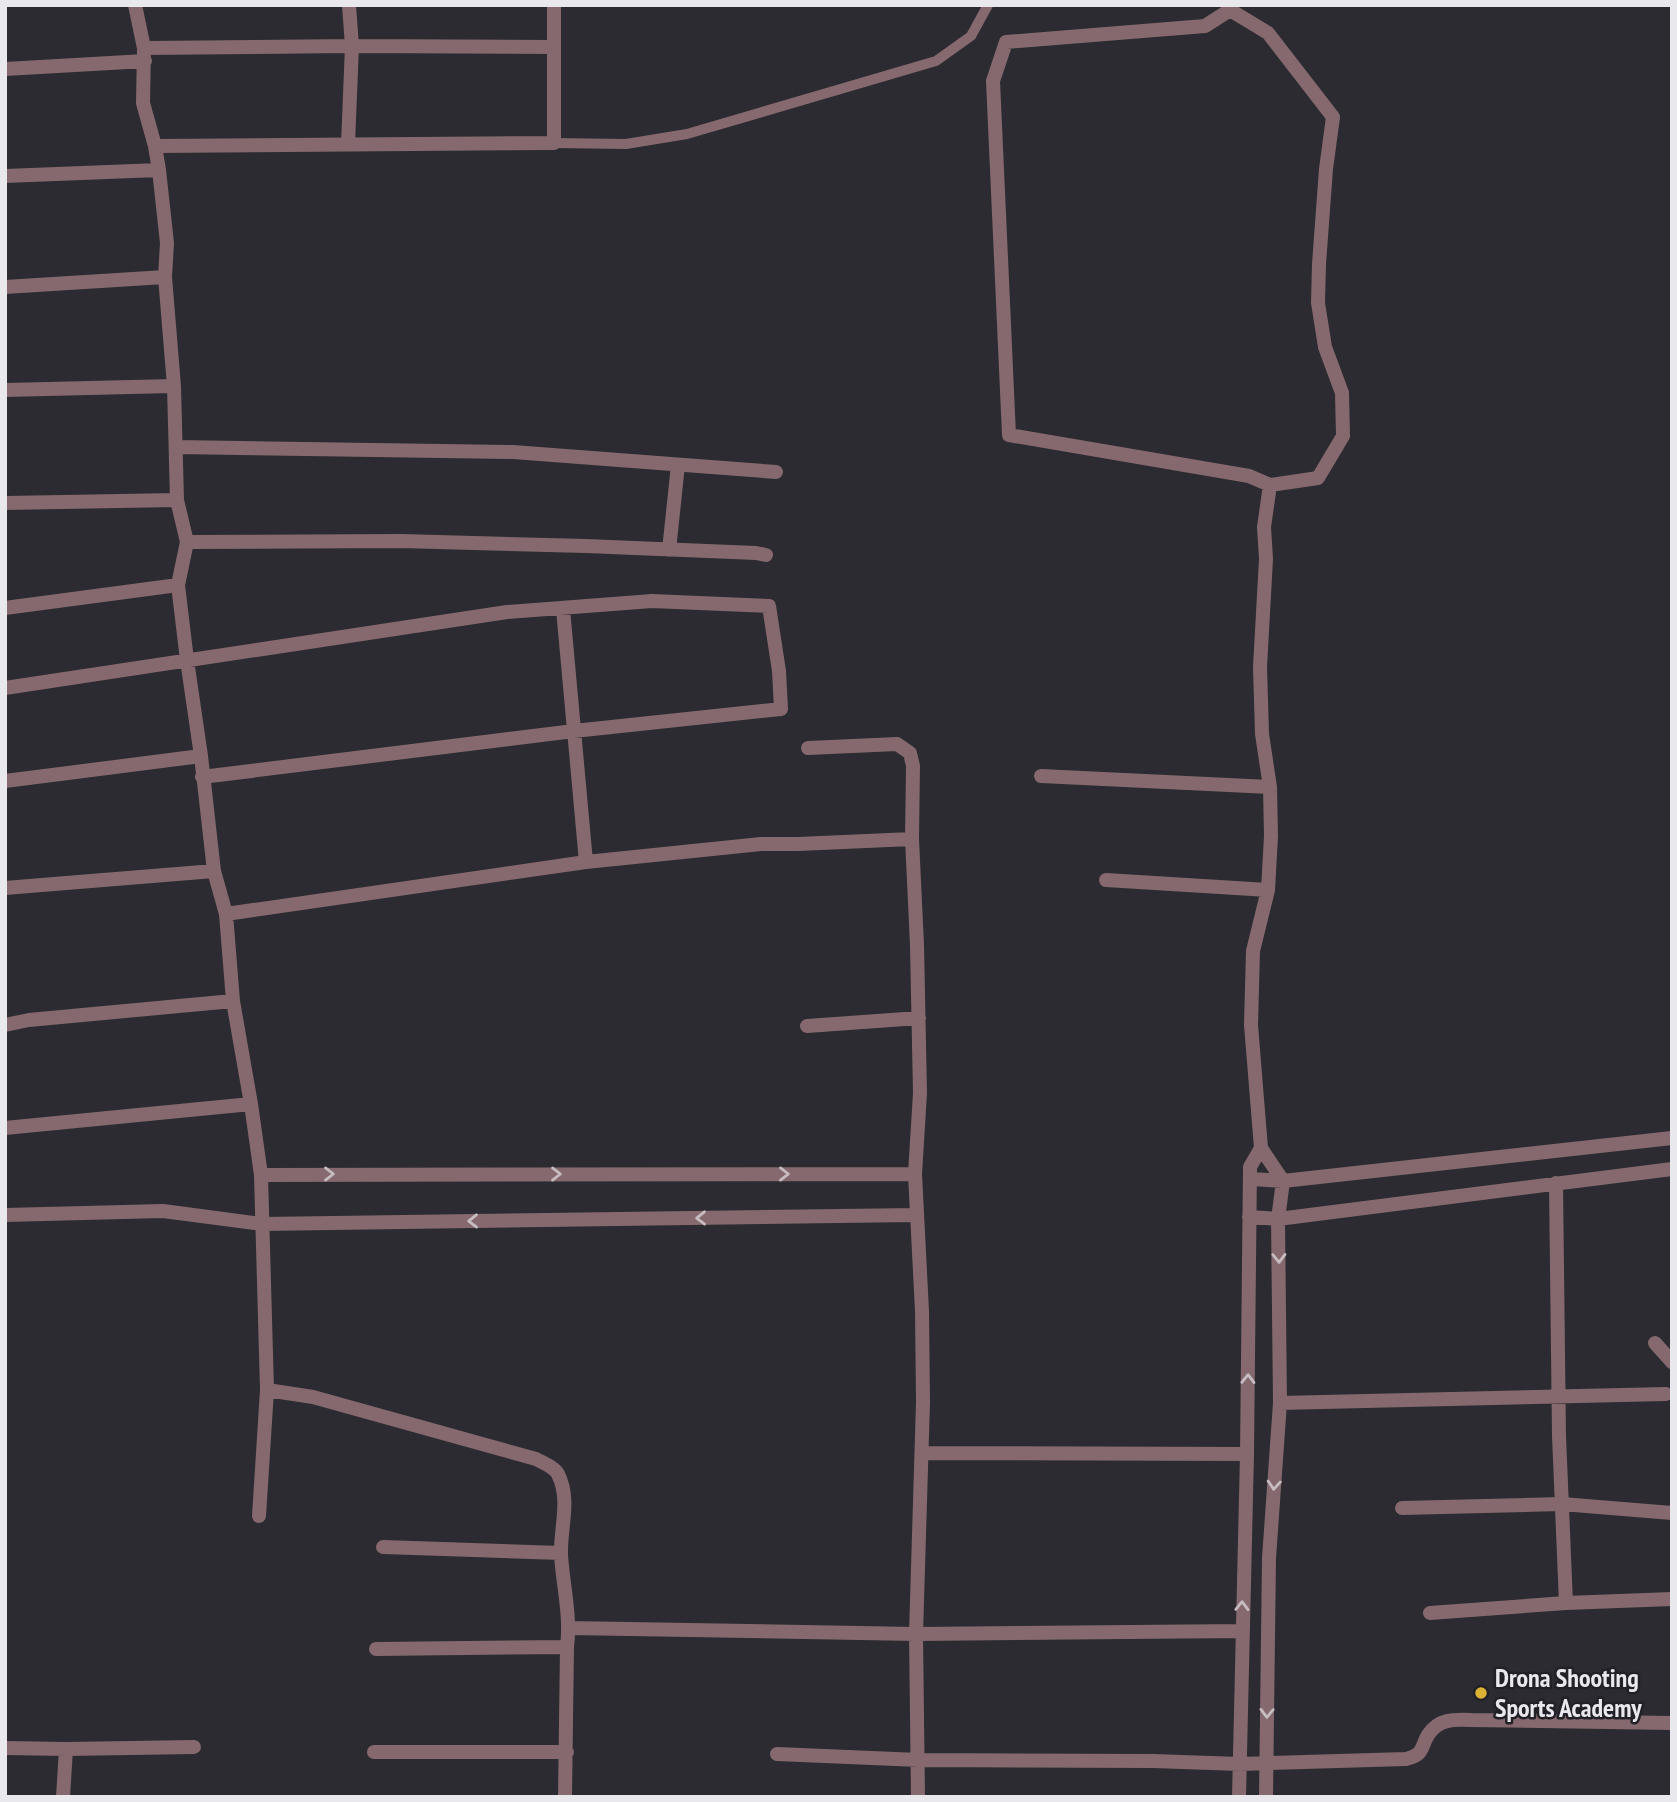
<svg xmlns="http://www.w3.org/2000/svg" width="1677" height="1802" font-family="'PT Sans Narrow',sans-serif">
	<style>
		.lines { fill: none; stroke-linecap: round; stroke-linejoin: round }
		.lane { stroke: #85696e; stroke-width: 10 }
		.street { stroke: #85696e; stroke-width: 14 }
		.oneway { stroke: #c6bcc1 }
		.poi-dot { fill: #ddb133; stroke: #222127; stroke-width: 2.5 }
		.labels { text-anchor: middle; stroke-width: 5; stroke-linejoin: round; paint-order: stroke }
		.poi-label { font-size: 26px; font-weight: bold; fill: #e9e8ed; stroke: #222127; text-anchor: start }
	</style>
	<rect width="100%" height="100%" fill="#2b2b31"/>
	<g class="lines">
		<path class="lane" d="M 554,143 L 626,144 L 687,134 L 936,61 L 971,36 L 988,5"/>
		<path class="street" d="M 135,5 L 144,48 L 143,103 L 155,146 L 159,170 L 167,243 L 165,277 L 174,386 L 177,500
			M 1230,5 L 1230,10 L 1268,33 L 1333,117 L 1326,169 L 1319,264 L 1318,303 L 1325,347 L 1342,393 L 1343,436 L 1318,478 L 1270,485 L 1264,527 L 1266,559 L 1260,667 L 1262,734 L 1270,787 L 1271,836 L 1268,890 L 1253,951 L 1251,1025 L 1261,1148 L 1283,1181 L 1278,1219 L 1280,1403 L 1269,1558 L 1266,1797
			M 1230,10 L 1205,26 L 1006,42 L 993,81 L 1009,435 L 1249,476 L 1270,485
			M 144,48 L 352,46 L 553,47
			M 5,69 L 145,61
			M 348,144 L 352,46 L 349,5
			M 155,146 L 554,143 L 554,5
			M 5,176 L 159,170
			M 5,287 L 165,277
			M 5,390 L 174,386
			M 176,447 L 513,452 L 776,472
			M 5,503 L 177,500 L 187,542 L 178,585 L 187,660 L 201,756 L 214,871 L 226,914 L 233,1001 L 251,1104 L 261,1175 L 267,1390 L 259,1516
			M 187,542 L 401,541 L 586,546 L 756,553 L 766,555
			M 669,550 L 678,465
			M 5,608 L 178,585
			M 563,609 L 586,862
			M 5,688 L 507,612 L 652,601 L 769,606 L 779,671 L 781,709 L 574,731 L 202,777
			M 808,748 L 897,744 L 910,753 L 913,766 L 912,839 L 917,945 L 920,1093 L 915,1174 L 922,1311 L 923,1402 L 916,1634 L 918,1797
			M 1041,776 L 1270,787
			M 5,781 L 201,756
			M 1106,880 L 1268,890
			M 5,888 L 214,871
			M 226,914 L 586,862 L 761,844 L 798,844 L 912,839
			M 5,1025 L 29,1020 L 233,1001
			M 807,1026 L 919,1018
			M 5,1128 L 251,1104
			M 261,1175 L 915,1174
			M 1250,1179 L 1283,1181 L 1672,1138
			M 1556,1183 L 1559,1436 L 1566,1603
			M 5,1215 L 163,1211 L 262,1224 L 916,1215
			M 1249,1217 L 1278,1219 L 1672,1169
			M 1655,1343 L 1672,1362
			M 267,1390 L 313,1397 L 536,1459 C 543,1463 554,1467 558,1474 C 571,1500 560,1528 561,1555 C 563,1586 571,1616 567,1647 L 565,1797
			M 1280,1403 L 1666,1394
			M 923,1453 L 1247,1454
			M 1402,1508 L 1562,1504 L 1672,1513
			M 383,1547 L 561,1553
			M 1430,1613 L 1566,1603 L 1672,1599
			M 569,1628 L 916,1634 L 1242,1631
			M 376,1649 L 567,1647
			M 5,1748 L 66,1749 L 194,1747
			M 374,1752 L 567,1752
			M 777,1754 L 919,1760 L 1153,1761 L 1240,1764 L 1406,1759 C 1425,1754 1420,1748 1428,1735 C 1438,1719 1454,1719 1471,1720 L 1672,1723
			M 63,1797 L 66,1749
			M 1239,1797 L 1247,1454 L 1250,1167 L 1261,1148"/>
	</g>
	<defs><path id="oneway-chevron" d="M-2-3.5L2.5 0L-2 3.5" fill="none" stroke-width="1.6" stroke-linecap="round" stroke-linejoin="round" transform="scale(1.75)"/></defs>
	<g class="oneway">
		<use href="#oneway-chevron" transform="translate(329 1174)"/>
		<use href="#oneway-chevron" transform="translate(556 1174)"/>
		<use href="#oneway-chevron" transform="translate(784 1174)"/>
		<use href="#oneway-chevron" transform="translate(701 1218) rotate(179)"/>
		<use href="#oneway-chevron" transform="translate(473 1221) rotate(179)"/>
		<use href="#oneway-chevron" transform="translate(1279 1258) rotate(89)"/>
		<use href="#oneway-chevron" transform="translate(1248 1379) rotate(-89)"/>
		<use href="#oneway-chevron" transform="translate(1274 1485) rotate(94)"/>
		<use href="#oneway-chevron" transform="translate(1242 1606) rotate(-89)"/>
		<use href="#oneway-chevron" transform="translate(1267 1713) rotate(91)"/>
	</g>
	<circle class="poi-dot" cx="1481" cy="1693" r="7"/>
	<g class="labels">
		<g class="poi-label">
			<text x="1495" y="1687">Drona Shooting<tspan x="1495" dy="30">Sports Academy</tspan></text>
		</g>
	</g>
	<rect width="1677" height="1802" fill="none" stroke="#e9e8ed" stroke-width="14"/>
</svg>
